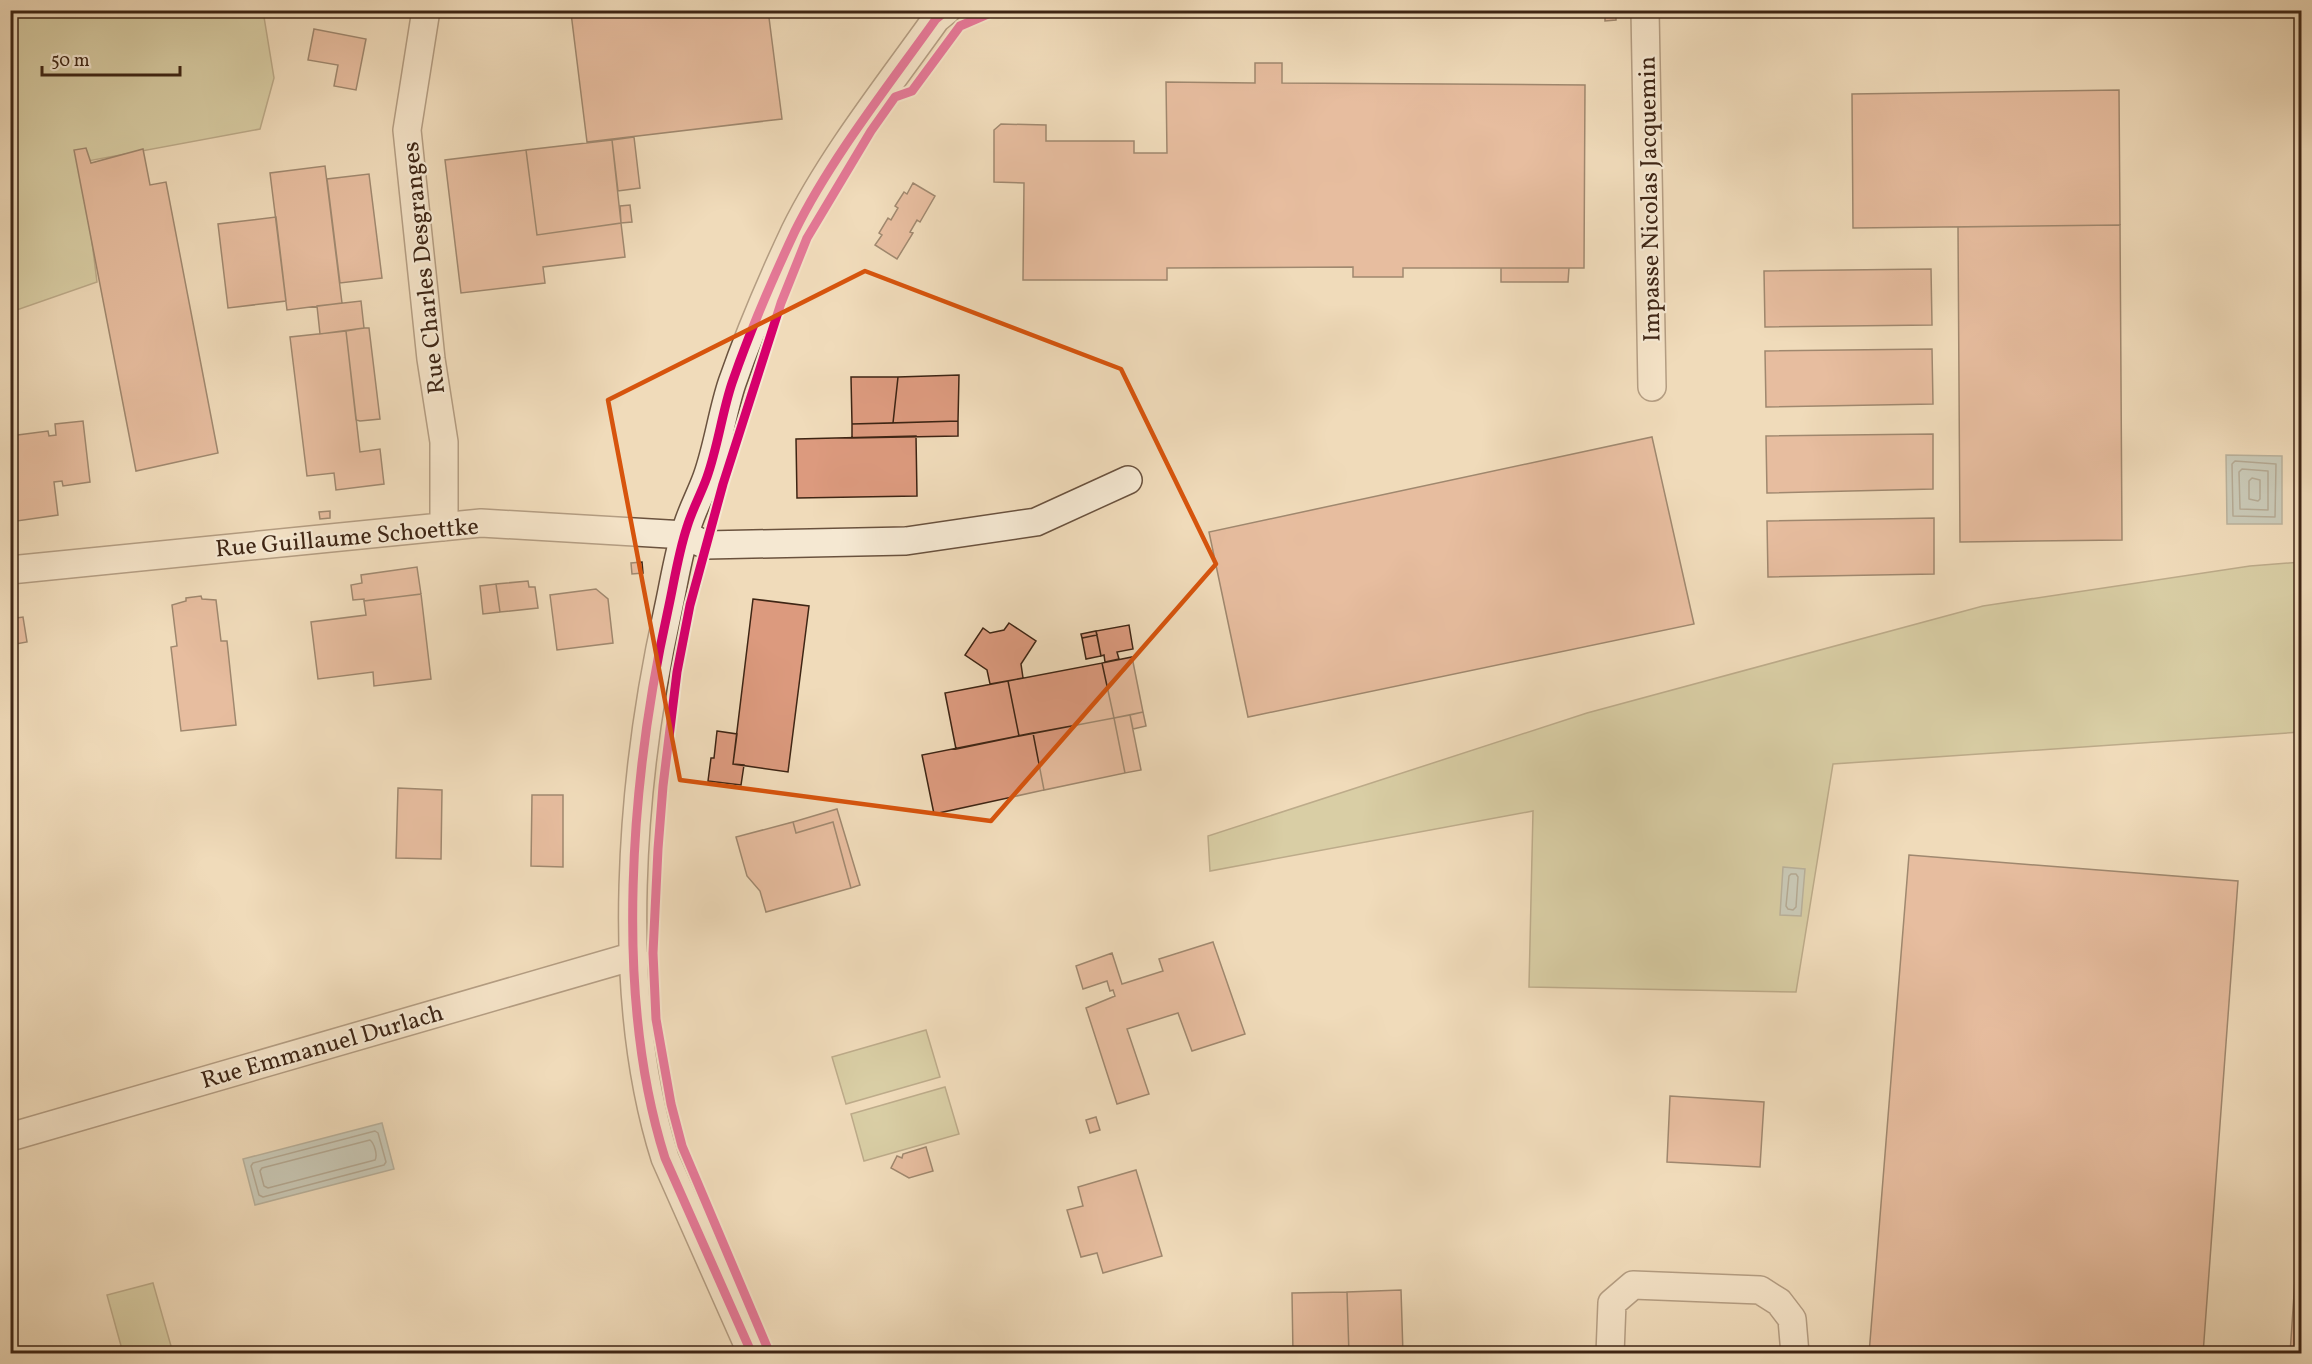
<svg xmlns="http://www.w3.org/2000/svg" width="2312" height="1364" font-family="Vollkorn,serif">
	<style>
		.green { fill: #bdbf8d; stroke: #7e7250; stroke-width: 1.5 }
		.water { fill: #9db9b8; stroke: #777e76; stroke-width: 1.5 }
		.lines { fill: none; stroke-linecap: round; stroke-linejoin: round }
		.shore { stroke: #6e6f66; stroke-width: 1.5 }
		.building { fill: #dc9a7e; stroke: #3e2514; stroke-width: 1.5 }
		.minor-casing { stroke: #6a523e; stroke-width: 30 }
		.minor { stroke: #f5e8d2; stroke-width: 27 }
		.cycleway-casing { stroke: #f5e8d2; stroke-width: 13 }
		.cycleway { stroke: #d6006c; stroke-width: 9 }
		.marked { fill: none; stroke: #d7540d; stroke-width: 4.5; stroke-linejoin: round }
		.labels { text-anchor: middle; stroke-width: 4.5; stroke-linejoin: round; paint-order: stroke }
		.street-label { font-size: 24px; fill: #3e2514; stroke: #f5e8d2 }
	</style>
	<rect width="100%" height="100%" fill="#f0dbba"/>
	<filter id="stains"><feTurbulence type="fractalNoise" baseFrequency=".00333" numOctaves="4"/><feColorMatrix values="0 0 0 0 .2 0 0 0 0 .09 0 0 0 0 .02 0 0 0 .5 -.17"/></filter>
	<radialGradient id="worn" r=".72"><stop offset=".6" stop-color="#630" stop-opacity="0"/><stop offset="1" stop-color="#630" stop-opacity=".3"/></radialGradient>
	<path class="green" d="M 10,11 L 263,11 L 274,78 L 260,129 L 82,162 L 97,282 L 11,312 Z
		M 2301,562 L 2301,732 L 1833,764 L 1796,992 L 1529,987 L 1533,811 L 1210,871 L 1208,836 L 1587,713 L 1983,606 L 2250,566 Z
		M 926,1030 L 940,1077 L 846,1104 L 832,1057 Z
		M 945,1087 L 959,1134 L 864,1161 L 851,1114 Z
		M 153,1283 L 173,1353 L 123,1353 L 107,1295 Z"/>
	<path class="water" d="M 2226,455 L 2282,456 L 2282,524 L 2227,524 Z
		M 1783,867 L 1805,869 L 1801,916 L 1780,915 Z
		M 382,1123 L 394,1169 L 255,1205 L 243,1159 Z"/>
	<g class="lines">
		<path class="shore" d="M 2235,461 L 2276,464 L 2275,517 L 2233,516 L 2232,464 Z
			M 2242,469 L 2268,471 L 2268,510 L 2240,509 L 2239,472 Z
			M 2252,478 L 2260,480 L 2260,499 L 2258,501 L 2249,499 L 2249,481 Z
			M 1791,874 L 1796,874 L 1798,877 L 1796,907 L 1793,910 L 1788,909 L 1786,906 L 1789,876 Z
			M 375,1131 L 378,1133 L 386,1162 L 384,1165 L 263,1197 L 259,1195 L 251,1166 L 253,1163 Z
			M 370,1140 C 374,1143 378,1155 375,1160 L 268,1188 L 264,1186 L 260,1171 L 262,1168 Z"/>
	</g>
	<path class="building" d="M 592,10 L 768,10 L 782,119 L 587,142 L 571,13 Z
		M 1605,14 L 1616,14 L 1616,20 L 1605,21 Z
		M 314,29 L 366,39 L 356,90 L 334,86 L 338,65 L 308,60 Z
		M 1255,63 L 1282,63 L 1282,83 L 1585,85 L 1584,268 L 1403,268 L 1403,277 L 1353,277 L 1353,267 L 1167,268 L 1167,280 L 1023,280 L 1024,183 L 994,182 L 994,130 L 1001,124 L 1046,125 L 1046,141 L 1134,141 L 1134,153 L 1167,153 L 1166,82 L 1255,83 Z
		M 2119,90 L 2120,225 L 1853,228 L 1852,94 Z
		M 634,137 L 640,188 L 618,191 L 612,140 Z
		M 612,140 L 621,223 L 537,235 L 526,150 Z
		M 86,148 L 91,163 L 143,149 L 150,185 L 166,182 L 218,453 L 136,471 L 74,150 Z
		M 526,150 L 537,235 L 621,223 L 625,257 L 543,267 L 545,283 L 461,293 L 445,160 Z
		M 325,166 L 342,303 L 287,310 L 270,173 Z
		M 369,174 L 382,278 L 340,283 L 327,179 Z
		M 913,183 L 935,196 L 920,222 L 917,220 L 910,232 L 913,233 L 897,259 L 875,245 L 882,235 L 879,233 L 888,218 L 891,220 L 898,208 L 895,206 L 904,192 L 907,194 Z
		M 630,205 L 632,222 L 621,223 L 620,206 Z
		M 276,217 L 286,301 L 228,308 L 218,224 Z
		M 2120,225 L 2122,540 L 1960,542 L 1958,227 Z
		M 1501,268 L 1569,268 L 1568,282 L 1501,282 Z
		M 1931,269 L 1932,325 L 1765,327 L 1764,271 Z
		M 361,301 L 364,328 L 320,334 L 317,306 Z
		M 364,328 L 369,328 L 380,419 L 360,421 L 356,420 L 346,331 Z
		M 346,331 L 360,452 L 380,449 L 384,484 L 336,490 L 334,473 L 307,476 L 290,337 Z
		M 1932,349 L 1933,404 L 1766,407 L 1765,351 Z
		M 959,375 L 958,421 L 893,423 L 898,377 Z
		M 851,377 L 898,377 L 893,423 L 852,424 Z
		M 83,421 L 90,482 L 63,486 L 62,481 L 54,482 L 58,515 L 10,522 L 10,436 L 48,431 L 49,436 L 56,435 L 55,424 Z
		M 958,421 L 958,436 L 852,438 L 852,424 Z
		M 1933,434 L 1933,489 L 1767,493 L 1766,436 Z
		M 916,436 L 917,496 L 797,498 L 796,439 Z
		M 1652,437 L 1694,624 L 1248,717 L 1209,532 Z
		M 330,511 L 330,518 L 320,519 L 319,512 Z
		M 1934,518 L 1934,574 L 1768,577 L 1767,521 Z
		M 642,562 L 643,573 L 632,574 L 631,563 Z
		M 417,567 L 421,594 L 364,601 L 364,599 L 353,600 L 351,585 L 362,583 L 361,575 Z
		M 528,581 L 529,587 L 535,587 L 538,608 L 500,612 L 496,584 Z
		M 496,584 L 500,612 L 483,614 L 480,586 Z
		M 596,589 L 608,599 L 613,643 L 557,650 L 550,595 Z
		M 421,594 L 431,679 L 374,686 L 373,672 L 318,679 L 311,622 L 366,615 L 364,601 Z
		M 201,596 L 202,599 L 216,600 L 221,641 L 227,641 L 236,725 L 181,731 L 171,647 L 177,646 L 172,605 L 186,601 L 186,598 Z
		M 753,599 L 809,606 L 788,772 L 733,764 Z
		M 23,617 L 27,642 L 10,645 L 10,619 Z
		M 1009,623 L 1036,641 L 1021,664 L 1023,678 L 990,684 L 987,670 L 965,655 L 983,628 L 990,633 L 1004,630 Z
		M 1129,625 L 1133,649 L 1117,652 L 1119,659 L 1105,662 L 1104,655 L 1101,656 L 1096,631 Z
		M 1096,631 L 1097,635 L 1082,638 L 1081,634 Z
		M 1097,635 L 1101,656 L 1086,659 L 1082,638 Z
		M 1132,657 L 1143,712 L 1114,718 L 1102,663 Z
		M 1102,663 L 1114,718 L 1019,736 L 1008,681 Z
		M 1008,681 L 1019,736 L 956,749 L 945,693 Z
		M 1143,712 L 1146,726 L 1133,729 L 1130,715 Z
		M 1130,715 L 1141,770 L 1125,773 L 1114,718 Z
		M 1114,718 L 1125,773 L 1044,790 L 1033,733 Z
		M 717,731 L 737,734 L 733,764 L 744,765 L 741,785 L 708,781 L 711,758 L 714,758 Z
		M 1033,733 L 1044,790 L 934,814 L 922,755 Z
		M 398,788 L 442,790 L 441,859 L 396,858 Z
		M 532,795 L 563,795 L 563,867 L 531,866 Z
		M 837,809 L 860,885 L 851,888 L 833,822 L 796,833 L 793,822 Z
		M 793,822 L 796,833 L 833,822 L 851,888 L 766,912 L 760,891 L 747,876 L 736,837 Z
		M 1909,855 L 2238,881 L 2203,1354 L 1869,1354 Z
		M 1213,942 L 1245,1034 L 1192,1051 L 1178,1013 L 1127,1029 L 1149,1094 L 1117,1104 L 1086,1008 L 1115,996 L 1113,990 L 1110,991 L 1107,981 L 1083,989 L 1076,966 L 1112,953 L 1122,984 L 1163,971 L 1159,959 Z
		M 1670,1096 L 1764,1102 L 1760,1167 L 1667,1162 Z
		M 1096,1117 L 1100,1130 L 1090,1133 L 1086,1120 Z
		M 926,1147 L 933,1171 L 909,1178 L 891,1168 L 897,1156 L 902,1158 L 903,1154 Z
		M 1136,1170 L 1162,1256 L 1103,1273 L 1097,1253 L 1081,1257 L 1067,1210 L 1083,1206 L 1078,1187 Z
		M 2297,1250 L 2302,1251 L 2302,1354 L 2290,1354 Z
		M 1401,1290 L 1403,1354 L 1349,1354 L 1347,1292 Z
		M 1347,1292 L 1349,1354 L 1293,1354 L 1292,1293 Z"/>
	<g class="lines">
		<defs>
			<path id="minor" d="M 426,10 L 407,130 L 431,359 L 444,442 L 444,527
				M 1645,10 L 1652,387
				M 10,570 L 481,523 L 685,535 L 706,545 L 906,541 L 1036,522 L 1128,480
				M 10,1137 L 634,956
				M 752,1354 L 665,1158 C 613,994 631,777 668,610 C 674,583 678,554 687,527 C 692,510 701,494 707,477 C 718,446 722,413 732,383 C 750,331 772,280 795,231 C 831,158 889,85 936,19 L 947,10
				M 1610,1354 L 1612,1303 L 1633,1285 L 1760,1290 L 1779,1302 L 1792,1319 L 1795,1354"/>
		</defs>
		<use href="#minor" class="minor-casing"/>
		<use href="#minor" class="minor"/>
		<defs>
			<path id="cycleway" d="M 752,1354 L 665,1158 C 613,994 631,777 668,610 C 674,583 678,554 687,527 C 692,510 701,494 707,477 C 718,446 722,413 732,383 C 750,331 772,280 795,231 C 831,158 889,85 936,19 L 947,10
				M 770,1354 L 682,1146 L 671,1104 L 656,1019 L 653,953 L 658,849 L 663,786 L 677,672 L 690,605 L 723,484 L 781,303 L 807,238 L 871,131 L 895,97 L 912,91 L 960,26 L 997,10"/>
		</defs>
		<use href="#cycleway" class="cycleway-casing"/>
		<use href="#cycleway" class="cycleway"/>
	</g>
	<path d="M0 0H2312V1364H0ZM 865,271 L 1121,369 L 1216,564 L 991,821 L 680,780 L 608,400 Z" fill="#f0dbba" fill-opacity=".55" fill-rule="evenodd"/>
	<path class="marked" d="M 865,271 L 1121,369 L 1216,564 L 991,821 L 680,780 L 608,400 Z"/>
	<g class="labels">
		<g class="street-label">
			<text transform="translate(1649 199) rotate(-91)" y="8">Impasse Nicolas Jacquemin</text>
			<text transform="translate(423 268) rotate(-96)" y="8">Rue Charles Desgranges</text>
			<text transform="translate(347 537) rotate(-5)" y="8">Rue Guillaume Schoettke</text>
			<text transform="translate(322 1046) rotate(-16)" y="8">Rue Emmanuel Durlach</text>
		</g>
	</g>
	<rect width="2312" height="1364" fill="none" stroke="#f0dbba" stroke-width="36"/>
	<rect x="12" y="12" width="2288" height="1340" fill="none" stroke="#3e2514" stroke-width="3"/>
	<rect x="18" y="18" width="2276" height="1328" fill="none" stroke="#3e2514" stroke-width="1.5"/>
	<path d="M42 66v9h138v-9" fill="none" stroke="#3e2514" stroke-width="3"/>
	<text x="51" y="66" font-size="18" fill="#3e2514" stroke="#f5e8d2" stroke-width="4.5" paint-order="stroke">50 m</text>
	<rect width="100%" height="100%" filter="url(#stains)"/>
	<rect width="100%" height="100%" fill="url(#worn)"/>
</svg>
